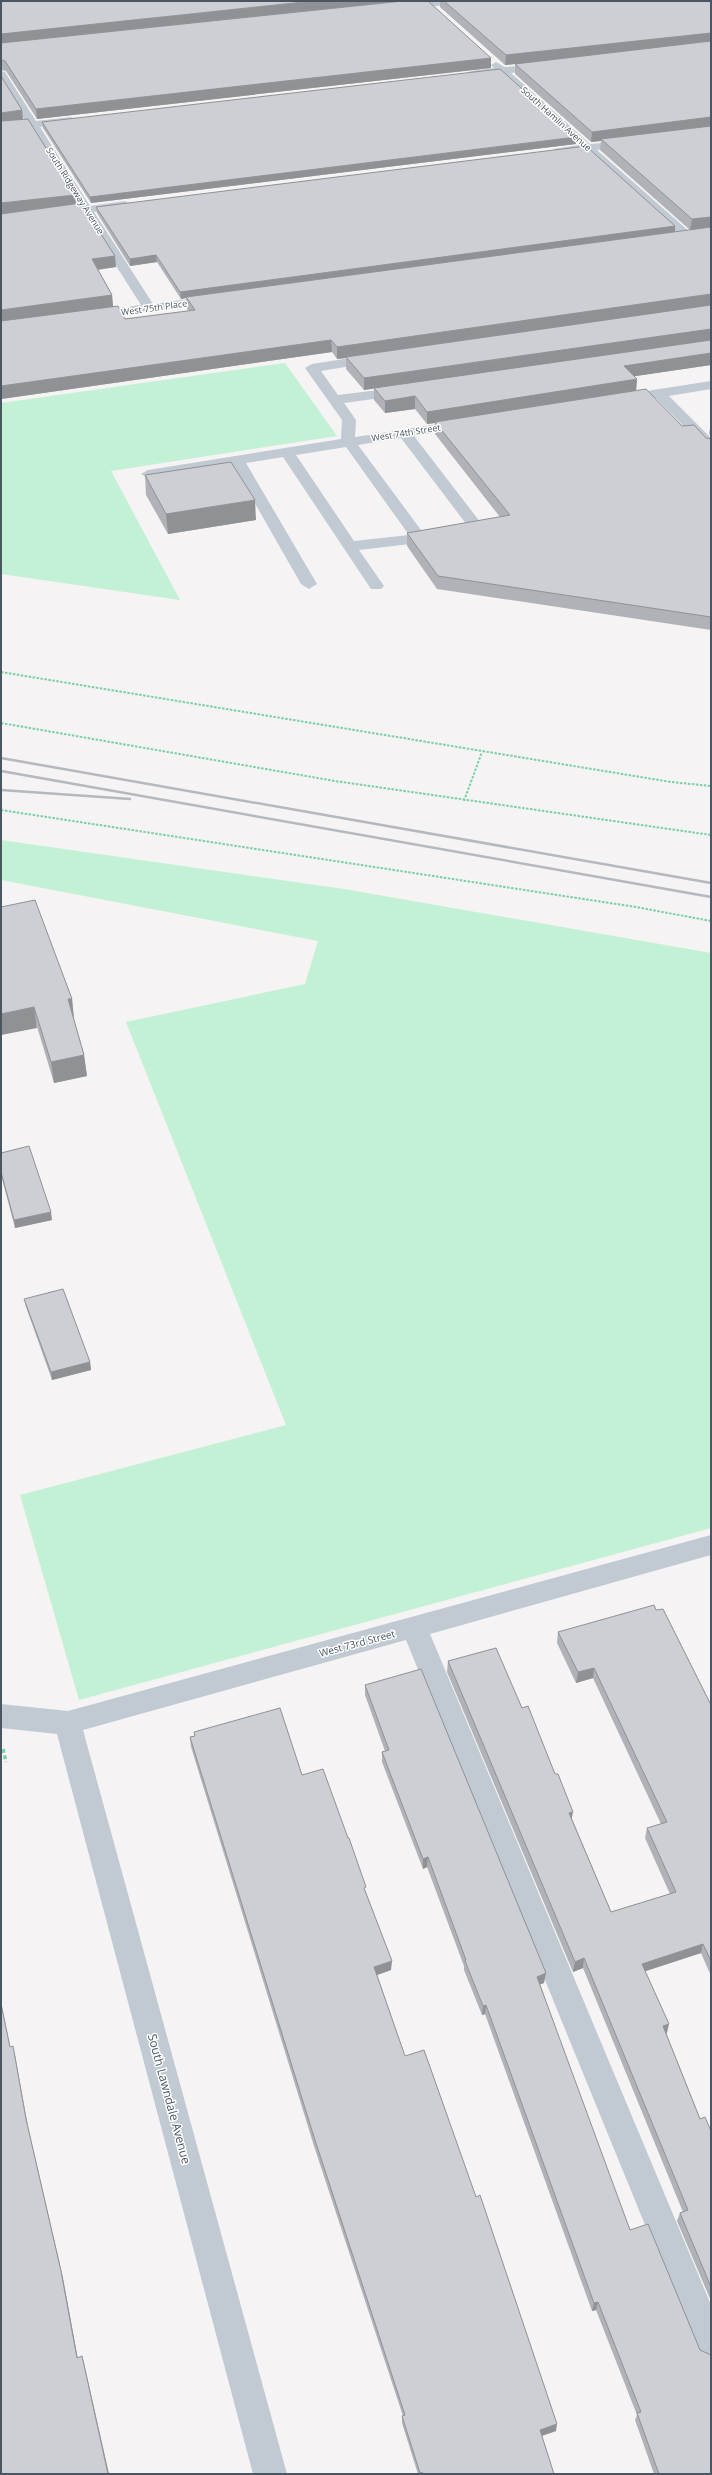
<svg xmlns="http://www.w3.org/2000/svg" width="712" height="2475" font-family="'Open Sans',sans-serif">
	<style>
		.green { fill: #c3f1d5 }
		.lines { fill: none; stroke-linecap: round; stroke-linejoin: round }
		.path-far1 { stroke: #7ad0a6; stroke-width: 2; stroke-dasharray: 2.5 1.5; stroke-linecap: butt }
		.path { stroke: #7ad0a6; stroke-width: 3.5; stroke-dasharray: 4 2.5; stroke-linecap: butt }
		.minor { fill: #c1cad2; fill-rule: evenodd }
		.rail { stroke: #b5b8bd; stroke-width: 2.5 }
		.wall { fill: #b0b2b7 }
		.shaded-wall { fill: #909195 }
		.building { fill: #cdcfd5; stroke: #909195 }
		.labels { text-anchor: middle; stroke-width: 3; stroke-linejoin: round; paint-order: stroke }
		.far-street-label { font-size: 9px; fill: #4a5661; stroke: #fff }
		.street-label { font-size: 10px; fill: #4a5661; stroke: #fff }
		.near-street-label { font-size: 12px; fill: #4a5661; stroke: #fff }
	</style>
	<rect width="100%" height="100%" fill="#f5f3f3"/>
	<path class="green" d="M 285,363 L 337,436 L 111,471 L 180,600 L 1,574 L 1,403 Z
		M 1,840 L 344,889 L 711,953 L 711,1528 L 79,1700 L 20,1495 L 286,1425 L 126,1022 L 305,984 L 318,941 L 1,880 Z"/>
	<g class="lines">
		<path class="path-far1" d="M 1,672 L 671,782 L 711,786
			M 1,723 L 335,781 L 711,835
			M 464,801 L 482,752
			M 1,810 L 636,907 L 711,921"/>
		<path class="path" d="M 3,1749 L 6,1762"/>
		<path class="minor" d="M 429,1 L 460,1 L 455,4 L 402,10 L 397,7 L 402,4 Z
			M 496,62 L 505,67 L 548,64 L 548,68 L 544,69 L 511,73 L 590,144 L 635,140 L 635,144 L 597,150 L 691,233 L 693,236 L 691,239 L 683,239 L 585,151 L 554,153 L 554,149 L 579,145 L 500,74 L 471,77 L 466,74 L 471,71 L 494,68 L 491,65 Z
			M 1,71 L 5,72 L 36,121 L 71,117 L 76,120 L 71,123 L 40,127 L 90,206 L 125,201 L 131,205 L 125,209 L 94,212 L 153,304 L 216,295 L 222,299 L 220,302 L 86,319 L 85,316 L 91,312 L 141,305 L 83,214 L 1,224 L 1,216 L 79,207 L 30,128 L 1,131 L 1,125 L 26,122 L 1,82 Z
			M 376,354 L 381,355 L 383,358 L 381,361 L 321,371 L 338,395 L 403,387 L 410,391 L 403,395 L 344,403 L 356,420 L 355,437 L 465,420 L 470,421 L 472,424 L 470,427 L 414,436 L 484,527 C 479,534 457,537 449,535 L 447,532 L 449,529 L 467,525 L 401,438 L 358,445 L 427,538 L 419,543 L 359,550 L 384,586 L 381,589 L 371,589 L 283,457 L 246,463 L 317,584 L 309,589 L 301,584 L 233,465 L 148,478 L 141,474 L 148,470 L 341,439 L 342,420 L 305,368 L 312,364 ZM 346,447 L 409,535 L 354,541 L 296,455 Z
			M 711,381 L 711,389 L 669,396 L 711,438 L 711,450 L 706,449 L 656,398 L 621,403 L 614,399 L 621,395 Z
			M 711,1535 L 711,1555 L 430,1634 L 711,2305 L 711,2362 L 699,2357 L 406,1640 L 83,1730 L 287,2474 L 253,2474 L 57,1734 L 1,1728 L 1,1704 L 68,1711 Z"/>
		<path class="rail" d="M 1,758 L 711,883
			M 1,771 L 711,897
			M 1,790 L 130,799"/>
	</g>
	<path class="wall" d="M 1,1 L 491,58 L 491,68 L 37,119 L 6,71 L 1,70 Z
		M 440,1 L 711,1 L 711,365 L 634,376 L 637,379 L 636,391 L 682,426 L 706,438 L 711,439 L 711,630 L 437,589 L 407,546 L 407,533 L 500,517 L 435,434 L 435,423 L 427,424 L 415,409 L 385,413 L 374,400 L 374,388 L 364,390 L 346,369 L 346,358 L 337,359 L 332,352 L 1,399 L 22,110 L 23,119 L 75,195 L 76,204 L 116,267 L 98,270 L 112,295 L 113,306 L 125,319 L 189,311 L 187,309 L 186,298 L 181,299 L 157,262 L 130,266 L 97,213 L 96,207 L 675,226 L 675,232 L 690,230 L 600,150 L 601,141 L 591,142 L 515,74 L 515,64 L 505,65 L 440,7 Z
		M 42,122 L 576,144 L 91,203 L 43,128 Z
		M 711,422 L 711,436 L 709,434 Z
		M 145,475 L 256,520 L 168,534 L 146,495 Z
		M 1,907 L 72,999 L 74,1019 L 84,1055 L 87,1076 L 54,1083 Z
		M 1,1153 L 52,1220 L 15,1228 L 1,1175 Z
		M 24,1299 L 90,1362 L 91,1370 L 52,1380 L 26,1307 Z
		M 656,1610 L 711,1705 L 711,1976 L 701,1953 L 645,1971 L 667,2033 L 666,2033 L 700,2119 L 711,2131 L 711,2301 L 677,2221 L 680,2213 L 683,2212 L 583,1968 L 573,1972 L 447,1672 L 448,1661 L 522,1708 L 572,1819 L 611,1912 L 670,1894 L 645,1838 L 647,1828 L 661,1824 L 593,1678 L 576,1683 L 557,1643 L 558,1632 Z
		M 365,1685 L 544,1983 L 540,1984 L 711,2474 L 654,2474 L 635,2420 L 637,2415 L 596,2310 L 592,2311 L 485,2014 L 482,2015 L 464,1970 L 464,1966 L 427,1867 L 423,1869 L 382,1762 L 382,1752 L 385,1751 L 365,1695 Z
		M 194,1732 L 302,1775 L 366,1893 L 391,1970 L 377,1975 L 405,2056 L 556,2431 L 542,2436 L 554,2474 L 418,2474 L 402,2423 L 402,2416 L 403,2416 L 314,2146 L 191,1747 L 190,1737 L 195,1736 Z"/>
	<path class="shaded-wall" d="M 313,1 L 406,1 L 1,44 L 1,34 Z
		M 711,33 L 711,43 L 505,65 L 506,55 Z
		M 491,58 L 491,68 L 37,119 L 36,109 Z
		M 22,110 L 23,121 L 1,123 L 1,113 Z
		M 711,117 L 711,128 L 601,139 L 601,141 L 591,142 L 592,132 Z
		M 576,137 L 576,144 L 91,203 L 90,197 Z
		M 75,195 L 76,206 L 1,214 L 1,203 Z
		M 711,217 L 711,228 L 690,230 L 692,219 Z
		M 675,226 L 675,233 L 186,297 L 186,298 L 181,299 L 180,292 Z
		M 156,255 L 157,262 L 130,266 L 130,259 Z
		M 115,256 L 116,267 L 93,270 L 92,259 Z
		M 711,294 L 711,306 L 346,357 L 346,358 L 337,359 L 337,347 Z
		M 112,295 L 113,307 L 1,322 L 1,310 Z
		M 711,329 L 711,341 L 364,390 L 364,378 Z
		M 331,340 L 332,352 L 1,399 L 1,386 Z
		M 711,353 L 711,365 L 623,378 L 624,366 Z
		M 637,379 L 636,391 L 435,422 L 435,423 L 427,424 L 427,412 Z
		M 415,396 L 415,409 L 385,413 L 385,401 Z
		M 255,500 L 256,520 L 168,534 L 166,514 Z
		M 68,999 L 72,999 L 74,1019 Z
		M 34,1007 L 37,1028 L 1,1035 L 1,1014 Z
		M 84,1055 L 87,1076 L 54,1083 L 51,1062 Z
		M 51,1212 L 52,1220 L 15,1228 L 14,1220 Z
		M 90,1362 L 91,1370 L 52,1380 L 51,1372 Z
		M 594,1668 L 593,1678 L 576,1683 L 578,1672 Z
		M 573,1812 L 571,1822 L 569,1813 Z
		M 428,1857 L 427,1867 L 423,1869 L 423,1859 Z
		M 703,1944 L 701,1953 L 640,1973 L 642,1964 Z
		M 584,1958 L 583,1968 L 573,1972 L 575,1962 Z
		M 392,1961 L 391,1970 L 374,1976 L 374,1967 Z
		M 546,1973 L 544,1983 L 536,1986 L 537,1977 Z
		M 1,2002 L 12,2056 L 10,2047 L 1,2004 Z
		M 486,2005 L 485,2014 L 482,2015 L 483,2006 Z
		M 669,2024 L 667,2033 L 661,2035 L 663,2026 Z
		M 13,2046 L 15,2055 L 28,2127 L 63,2278 L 79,2365 L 77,2358 L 26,2119 Z
		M 598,2302 L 596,2310 L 592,2311 L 594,2303 Z
		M 82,2356 L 84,2363 L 109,2474 L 108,2474 Z
		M 557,2424 L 556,2431 L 538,2437 L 540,2430 Z"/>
	<path class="building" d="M 1,1 L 313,1 L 1,34 Z
		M 403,1 L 428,1 L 491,58 L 36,109 L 5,61 L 1,60 L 1,43 Z
		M 444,1 L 711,1 L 711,33 L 506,55 Z
		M 711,41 L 711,117 L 592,132 L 515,64 Z
		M 500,69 L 576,137 L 90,197 L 42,122 Z
		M 1,76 L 22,110 L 1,113 Z
		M 28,119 L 75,195 L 1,203 L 1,121 Z
		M 711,126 L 711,217 L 692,219 L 601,139 Z
		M 586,146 L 675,226 L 180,292 L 156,255 L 130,259 L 96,207 Z
		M 81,203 L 115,256 L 92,259 L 112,295 L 1,310 L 1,214 Z
		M 711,227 L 711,294 L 337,347 L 331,340 L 1,386 L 1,321 L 118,306 L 125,319 L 195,310 L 186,297 Z
		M 711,305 L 711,329 L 364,378 L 346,357 Z
		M 711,340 L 711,353 L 624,366 L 637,379 L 427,412 L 415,396 L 385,401 L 374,388 Z
		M 646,389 L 682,426 L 694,425 L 706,438 L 711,439 L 711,617 L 438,576 L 407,533 L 510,515 L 435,422 Z
		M 231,462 L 255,500 L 166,514 L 145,475 Z
		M 35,900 L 72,999 L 68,999 L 84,1055 L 51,1062 L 34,1007 L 1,1014 L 1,907 Z
		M 29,1146 L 51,1212 L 14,1220 L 1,1172 L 1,1153 Z
		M 63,1289 L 90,1362 L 51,1372 L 24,1299 Z
		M 654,1605 L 656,1610 L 663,1609 L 711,1705 L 711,1961 L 703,1944 L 642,1964 L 669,2024 L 663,2026 L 700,2119 L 705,2117 L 711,2131 L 711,2287 L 680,2213 L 688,2210 L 584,1958 L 575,1962 L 448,1661 L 496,1648 L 522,1708 L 528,1706 L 555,1774 L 558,1774 L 573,1812 L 569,1813 L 611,1912 L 676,1892 L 647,1828 L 667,1822 L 594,1668 L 578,1672 L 558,1632 Z
		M 421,1669 L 546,1973 L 537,1977 L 630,2230 L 648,2224 L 700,2350 L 711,2355 L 711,2474 L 659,2474 L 637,2413 L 641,2412 L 598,2302 L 594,2303 L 486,2005 L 483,2006 L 465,1961 L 466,1960 L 428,1857 L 423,1859 L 382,1752 L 389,1750 L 365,1685 Z
		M 280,1708 L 302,1775 L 323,1769 L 348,1838 L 349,1838 L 366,1887 L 364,1888 L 392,1961 L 374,1967 L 405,2056 L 424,2050 L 476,2197 L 480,2195 L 557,2424 L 540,2430 L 554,2474 L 423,2474 L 422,2472 L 420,2473 L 402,2416 L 405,2415 L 314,2137 L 190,1737 L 195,1736 L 194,1732 Z
		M 1,2004 L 10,2047 L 13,2046 L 26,2119 L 61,2271 L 77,2358 L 82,2356 L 108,2474 L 1,2474 Z"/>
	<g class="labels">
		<g class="far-street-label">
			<text transform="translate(556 119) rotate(42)" y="3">South Hamlin Avenue</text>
			<text transform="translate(75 191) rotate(58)" y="3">South Ridgeway Avenue</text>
			<text transform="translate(154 308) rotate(-8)" y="3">West 75th Place</text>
			<text transform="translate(406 433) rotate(-9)" y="3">West 74th Street</text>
		</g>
		<g class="street-label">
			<text transform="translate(357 1643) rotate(-15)" y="4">West 73rd Street</text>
		</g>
		<g class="near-street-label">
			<text transform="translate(169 2099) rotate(75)" y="4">South Lawndale Avenue</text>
		</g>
	</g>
	<rect width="712" height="2475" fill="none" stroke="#4a5661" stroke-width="4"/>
</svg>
